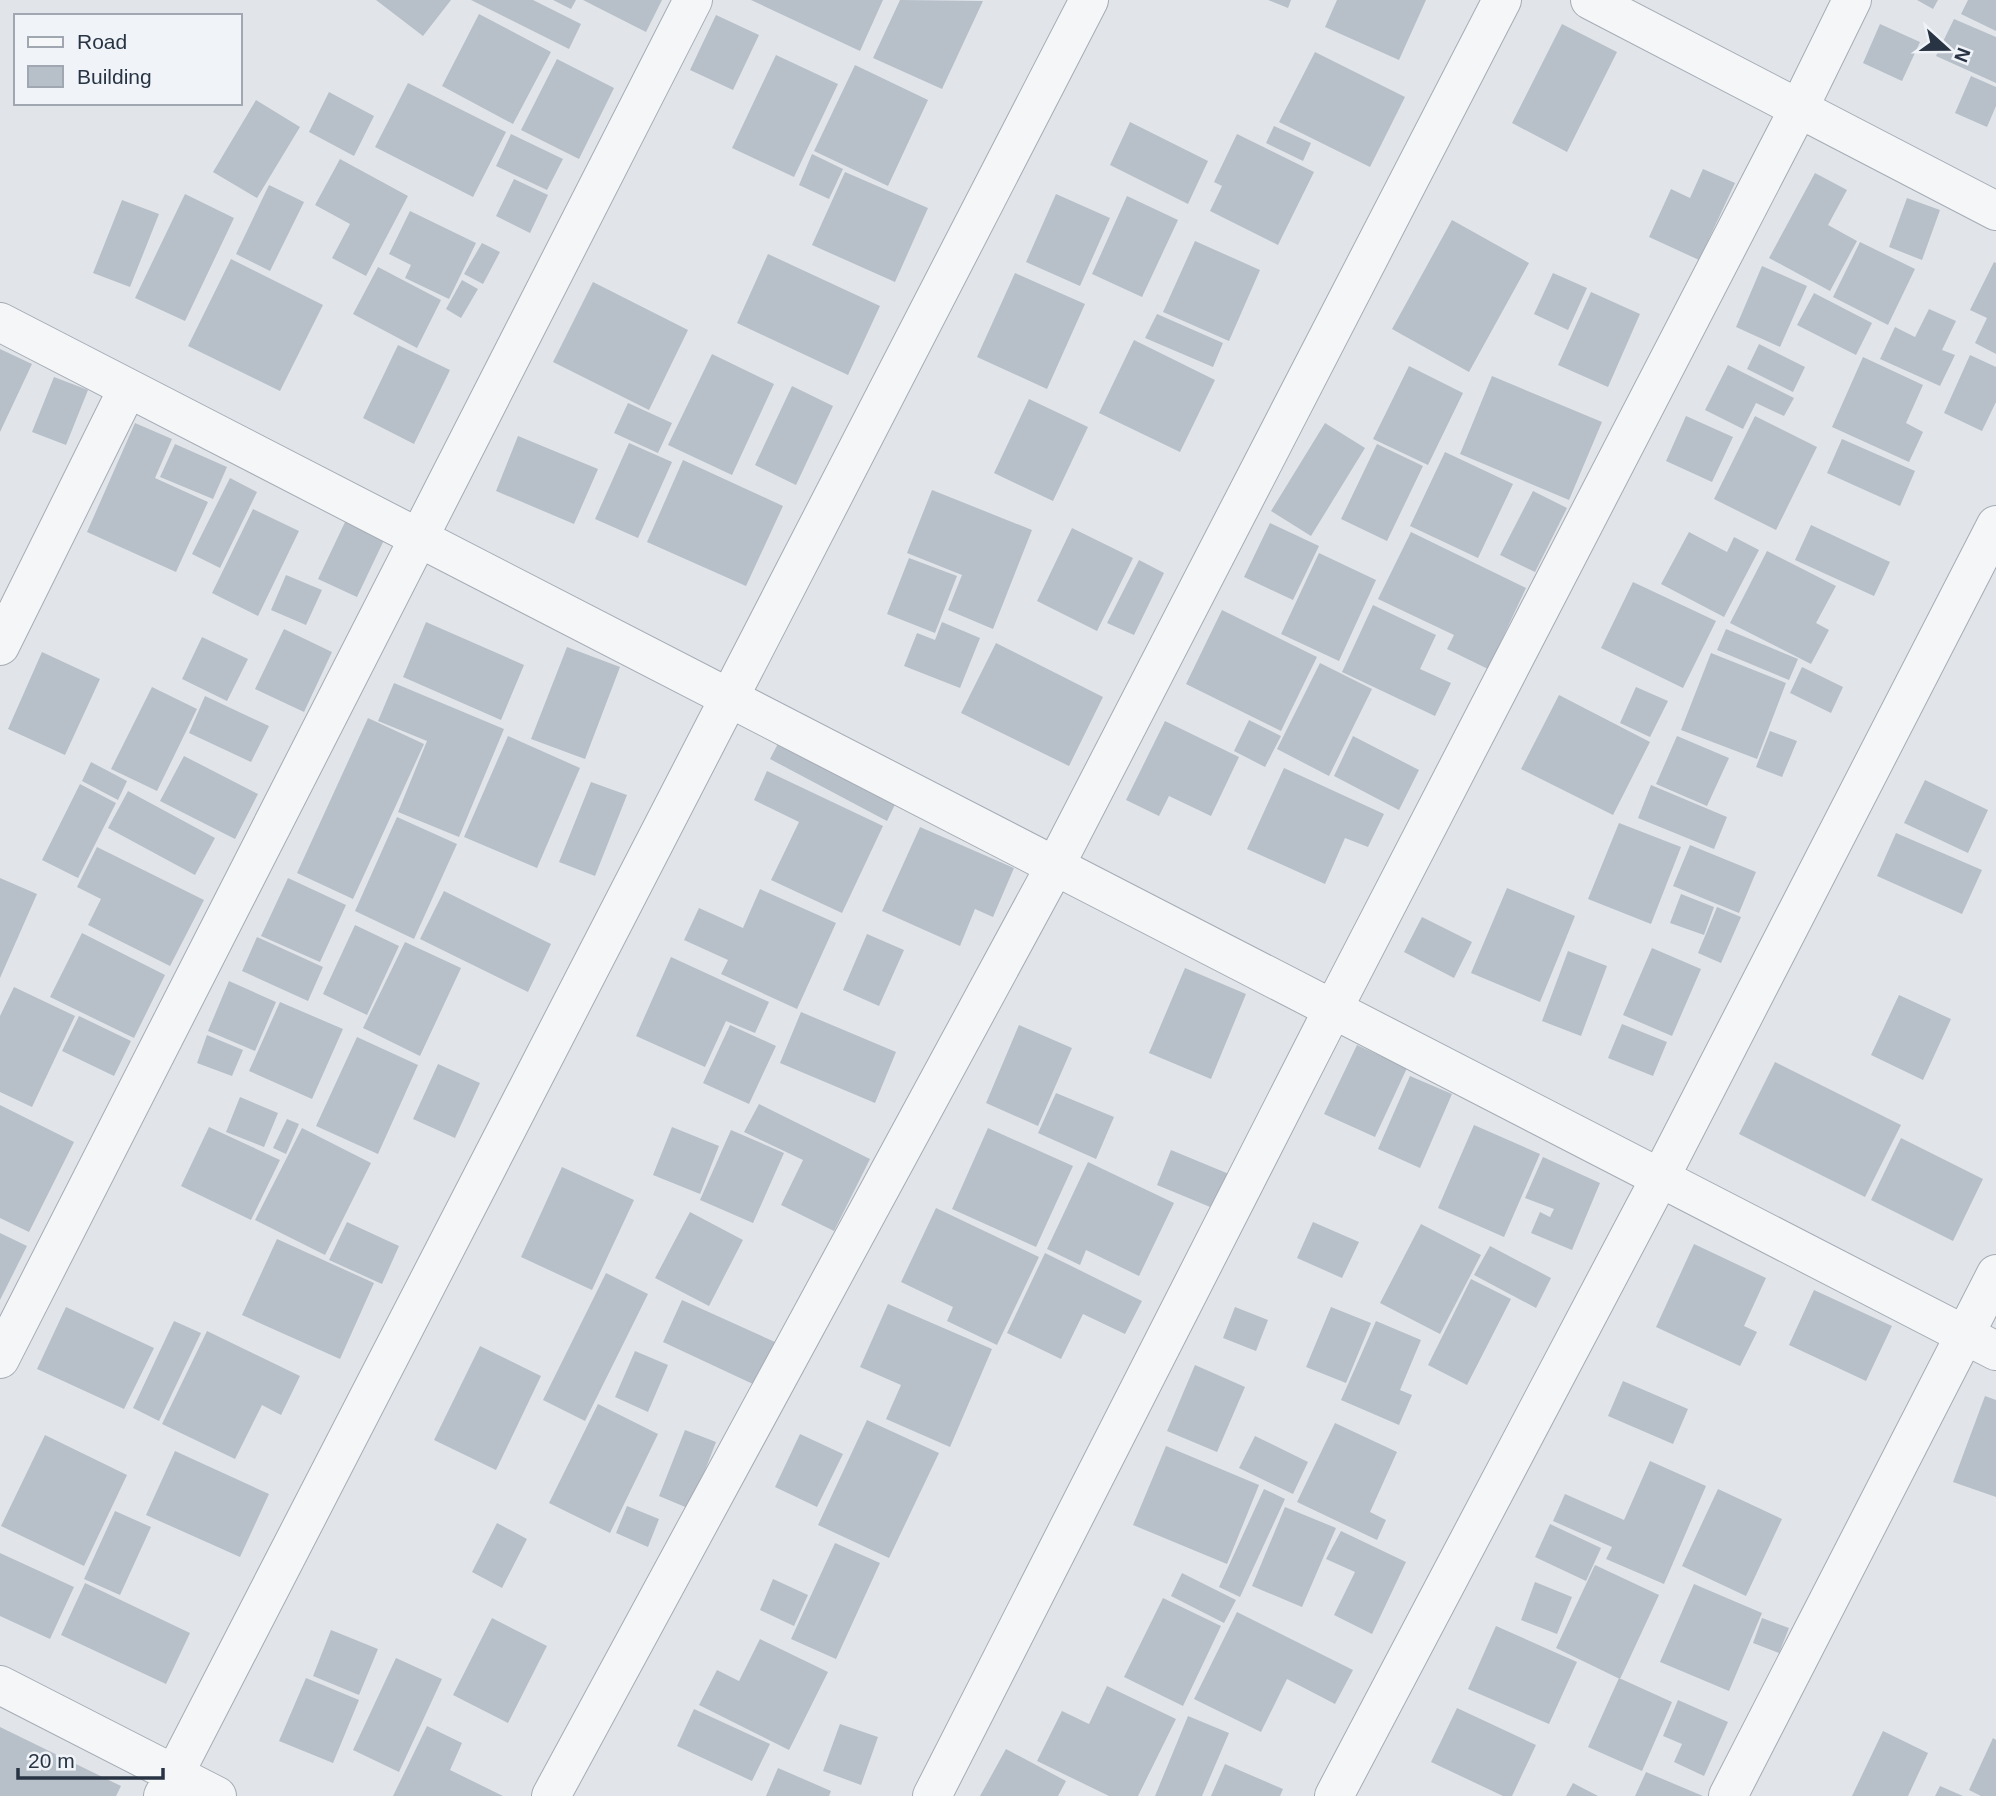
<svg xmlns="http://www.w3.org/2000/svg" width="1996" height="1796" font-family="Arial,sans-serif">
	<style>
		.building { fill: #b7bfc8 }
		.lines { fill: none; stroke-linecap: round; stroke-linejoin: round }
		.street-casing { stroke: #a6acb5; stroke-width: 40 }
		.street { stroke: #f4f6f8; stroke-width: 38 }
	</style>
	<rect width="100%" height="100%" fill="#e1e5ea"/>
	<path class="building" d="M 376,0 L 451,0 L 423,36 Z
		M 471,0 L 533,0 L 581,24 L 569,49 Z
		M 553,0 L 576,0 L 571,9 Z
		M 583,0 L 662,0 L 646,32 Z
		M 751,0 L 883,0 L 860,51 Z
		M 900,0 L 983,1 L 942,89 L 873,58 Z
		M 1268,0 L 1291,0 L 1288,8 Z
		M 1337,0 L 1426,0 L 1399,60 L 1325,27 Z
		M 1917,0 L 1938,0 L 1933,9 Z
		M 1968,0 L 1996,0 L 1996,31 L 1961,14 Z
		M 479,14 L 551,52 L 513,124 L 442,86 Z
		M 716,15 L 759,35 L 733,90 L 690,70 Z
		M 1954,19 L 1996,37 L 1996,83 L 1936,56 Z
		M 1562,24 L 1617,52 L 1567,152 L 1512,123 Z
		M 1880,24 L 1920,42 L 1902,81 L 1863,63 Z
		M 1315,52 L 1405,97 L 1370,167 L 1279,122 Z
		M 776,55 L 838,84 L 794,177 L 732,148 Z
		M 557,59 L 614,88 L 579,159 L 521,130 Z
		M 855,65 L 928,100 L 888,186 L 814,151 Z
		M 1971,76 L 1996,87 L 1996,106 L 1987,127 L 1955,113 Z
		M 408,83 L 506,132 L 473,197 L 375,147 Z
		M 329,92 L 374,116 L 354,156 L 309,132 Z
		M 256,100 L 300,127 L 257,198 L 213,172 Z
		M 1130,122 L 1208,161 L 1188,204 L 1110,165 Z
		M 1274,126 L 1311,143 L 1303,161 L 1266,143 Z
		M 511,134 L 563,159 L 547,190 L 496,166 Z
		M 1237,134 L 1314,172 L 1278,245 L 1210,211 L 1222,186 L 1214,182 Z
		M 812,154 L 843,169 L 829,199 L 799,185 Z
		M 340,159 L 408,196 L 366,276 L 332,258 L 350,224 L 315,205 Z
		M 1703,169 L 1735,183 L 1699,260 L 1649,237 L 1671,189 L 1690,198 Z
		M 845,172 L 928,208 L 895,282 L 812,245 Z
		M 1815,173 L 1847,190 L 1828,225 L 1857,241 L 1830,291 L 1769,258 Z
		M 514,179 L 548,195 L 530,233 L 496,216 Z
		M 269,185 L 304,202 L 270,271 L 236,254 Z
		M 185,194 L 234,218 L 185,321 L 135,298 Z
		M 1056,194 L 1110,218 L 1080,286 L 1026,262 Z
		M 1127,196 L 1178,220 L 1142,297 L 1092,274 Z
		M 1907,198 L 1940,210 L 1922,260 L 1889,247 Z
		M 122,200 L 159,214 L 130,287 L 93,273 Z
		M 410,211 L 476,243 L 449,299 L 405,278 L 411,265 L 389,254 Z
		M 1452,220 L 1529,263 L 1469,372 L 1392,329 Z
		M 1195,241 L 1260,270 L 1229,341 L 1163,312 Z
		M 1860,242 L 1915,269 L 1888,325 L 1833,297 Z
		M 482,243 L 500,252 L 483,284 L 464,274 Z
		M 768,254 L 880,306 L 848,375 L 737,323 Z
		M 231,259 L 323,305 L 280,391 L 188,346 Z
		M 1994,262 L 1996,263 L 1996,354 L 1975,343 L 1987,318 L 1970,310 Z
		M 1762,266 L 1807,286 L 1780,347 L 1736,327 Z
		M 378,267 L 441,300 L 417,348 L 353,314 Z
		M 1015,273 L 1085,304 L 1047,389 L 977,357 Z
		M 1553,273 L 1587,288 L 1568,330 L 1534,314 Z
		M 462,280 L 478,289 L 461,318 L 446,309 Z
		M 593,282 L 688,330 L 649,410 L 553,362 Z
		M 1591,292 L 1640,314 L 1608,387 L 1558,365 Z
		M 1814,293 L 1872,323 L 1856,355 L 1797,325 Z
		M 1929,309 L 1956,321 L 1942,350 L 1955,355 L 1940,386 L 1880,359 L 1895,327 L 1915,337 Z
		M 1157,314 L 1223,343 L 1213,367 L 1145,338 Z
		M 1134,340 L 1215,380 L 1180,452 L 1099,413 Z
		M 1759,344 L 1805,367 L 1793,392 L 1747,369 Z
		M 398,345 L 450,370 L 414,444 L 363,418 Z
		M 0,349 L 32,364 L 0,432 Z
		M 712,354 L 774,384 L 732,475 L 668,445 Z
		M 1970,355 L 1996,367 L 1996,402 L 1982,431 L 1944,413 Z
		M 1863,357 L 1923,385 L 1906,423 L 1923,432 L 1909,462 L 1832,427 Z
		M 1728,365 L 1794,398 L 1784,416 L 1756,403 L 1743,429 L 1705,410 Z
		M 1409,366 L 1463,393 L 1428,465 L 1373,439 Z
		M 1492,376 L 1602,422 L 1569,500 L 1460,454 Z
		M 54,377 L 88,390 L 66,445 L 32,432 Z
		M 792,386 L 833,406 L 796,485 L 755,465 Z
		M 1029,399 L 1088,427 L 1053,501 L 994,473 Z
		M 628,403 L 672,423 L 658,453 L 614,433 Z
		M 1686,416 L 1733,437 L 1712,482 L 1666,461 Z
		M 1755,416 L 1817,447 L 1776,530 L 1714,499 Z
		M 135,423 L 172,439 L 155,478 L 208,502 L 176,572 L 87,532 Z
		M 1325,423 L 1365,448 L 1311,536 L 1271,511 Z
		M 518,436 L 598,469 L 574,524 L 496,491 Z
		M 1842,439 L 1915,471 L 1900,506 L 1827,473 Z
		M 629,443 L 672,462 L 638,538 L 595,519 Z
		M 175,444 L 227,467 L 213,499 L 160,477 Z
		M 1377,444 L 1423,466 L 1387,541 L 1341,519 Z
		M 1445,452 L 1513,484 L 1478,558 L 1410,526 Z
		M 683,460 L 783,506 L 746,586 L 647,542 Z
		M 230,478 L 257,492 L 220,568 L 192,554 Z
		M 932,490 L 1032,530 L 993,629 L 948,610 L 962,575 L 907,553 Z
		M 1533,491 L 1567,508 L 1535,572 L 1500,555 Z
		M 253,509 L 299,531 L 258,616 L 212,593 Z
		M 346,520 L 385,538 L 357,597 L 318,579 Z
		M 1270,523 L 1319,546 L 1293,600 L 1244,577 Z
		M 1811,525 L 1890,562 L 1874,596 L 1795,560 Z
		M 1072,528 L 1133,558 L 1097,631 L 1037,601 Z
		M 1411,532 L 1526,588 L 1488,669 L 1447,649 L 1454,635 L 1378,599 Z
		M 1689,532 L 1727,552 L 1734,537 L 1759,550 L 1724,617 L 1661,584 Z
		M 1767,551 L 1836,586 L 1816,623 L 1829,630 L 1811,664 L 1730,623 Z
		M 1319,553 L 1376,580 L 1339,661 L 1281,634 Z
		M 909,558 L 957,576 L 935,633 L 887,614 Z
		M 1139,560 L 1164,573 L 1134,635 L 1107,623 Z
		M 286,575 L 322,590 L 306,625 L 271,610 Z
		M 1633,582 L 1716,621 L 1683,688 L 1601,648 Z
		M 1373,605 L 1436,635 L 1420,669 L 1451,683 L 1435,716 L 1342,672 Z
		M 1222,610 L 1317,657 L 1281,731 L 1186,684 Z
		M 426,622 L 524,665 L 501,720 L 403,677 Z
		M 942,622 L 980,638 L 960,688 L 904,666 L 917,633 L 935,640 Z
		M 284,629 L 332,652 L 304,712 L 255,689 Z
		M 1726,629 L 1798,659 L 1789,680 L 1717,650 Z
		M 202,637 L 248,659 L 227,701 L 182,679 Z
		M 996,643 L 1103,697 L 1069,766 L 961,713 Z
		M 567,647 L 620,667 L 585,759 L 531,739 Z
		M 42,652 L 100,679 L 65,755 L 8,729 Z
		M 1711,653 L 1786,683 L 1757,759 L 1681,730 Z
		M 1320,663 L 1372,689 L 1329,776 L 1277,749 Z
		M 1802,667 L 1843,687 L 1831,713 L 1790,693 Z
		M 394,683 L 504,729 L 459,837 L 398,812 L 427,741 L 378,721 Z
		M 152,687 L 197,709 L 157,791 L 111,769 Z
		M 1636,687 L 1668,701 L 1650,737 L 1620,723 Z
		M 1559,695 L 1650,742 L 1613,815 L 1521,769 Z
		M 205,696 L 269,726 L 251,762 L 189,733 Z
		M 368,718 L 424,744 L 353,899 L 297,873 Z
		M 1249,720 L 1281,736 L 1265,767 L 1234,751 Z
		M 1165,721 L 1239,757 L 1211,816 L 1169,796 L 1159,816 L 1126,800 Z
		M 786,728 L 902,790 L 887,821 L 770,759 Z
		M 1770,731 L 1797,741 L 1782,777 L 1756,767 Z
		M 508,736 L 580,768 L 537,868 L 464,837 Z
		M 1353,736 L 1419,770 L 1399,810 L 1334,776 Z
		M 1677,736 L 1729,758 L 1707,806 L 1656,784 Z
		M 184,756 L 258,794 L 235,839 L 160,801 Z
		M 91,762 L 127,781 L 118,800 L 82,781 Z
		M 1284,768 L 1384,814 L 1368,847 L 1345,838 L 1325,884 L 1247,849 Z
		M 767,771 L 883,826 L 842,913 L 771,880 L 799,822 L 754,800 Z
		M 1925,780 L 1988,810 L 1968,853 L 1904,823 Z
		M 591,782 L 627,795 L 595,876 L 559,862 Z
		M 80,784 L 116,803 L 78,878 L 42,860 Z
		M 1651,785 L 1727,817 L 1714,849 L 1638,818 Z
		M 128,791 L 215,838 L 195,875 L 108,828 Z
		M 397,817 L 457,844 L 414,939 L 355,911 Z
		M 1619,823 L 1681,847 L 1651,924 L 1588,899 Z
		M 920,827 L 1014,868 L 993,917 L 975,909 L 960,946 L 882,911 Z
		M 1896,833 L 1982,870 L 1962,914 L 1877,876 Z
		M 1690,845 L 1756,872 L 1739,913 L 1673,886 Z
		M 97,847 L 204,900 L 170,966 L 88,925 L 101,899 L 77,887 Z
		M 0,878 L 37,894 L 0,978 Z
		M 288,878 L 346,905 L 320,962 L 261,936 Z
		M 1507,888 L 1575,916 L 1540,1002 L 1471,973 Z
		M 760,889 L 836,923 L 797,1009 L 721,974 L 728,960 L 684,940 L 699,908 L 743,928 Z
		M 444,891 L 551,944 L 528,992 L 420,939 Z
		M 1681,894 L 1714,907 L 1704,935 L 1670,923 Z
		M 1717,907 L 1741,917 L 1721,963 L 1698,953 Z
		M 1422,917 L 1472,942 L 1454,978 L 1404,952 Z
		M 355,925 L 399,946 L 367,1015 L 323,994 Z
		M 82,933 L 165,975 L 134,1038 L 50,997 Z
		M 867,934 L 904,950 L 879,1006 L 843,990 Z
		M 257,937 L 323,967 L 308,1001 L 242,971 Z
		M 405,942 L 461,968 L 420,1056 L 363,1028 Z
		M 1652,948 L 1701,969 L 1672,1036 L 1623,1015 Z
		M 1568,951 L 1607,966 L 1581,1036 L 1542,1021 Z
		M 671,957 L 769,1002 L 755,1033 L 726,1021 L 705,1067 L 636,1036 Z
		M 1185,968 L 1246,994 L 1211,1079 L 1149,1053 Z
		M 229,981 L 276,1002 L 255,1051 L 208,1031 Z
		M 14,987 L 75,1016 L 32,1107 L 0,1092 L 0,1016 Z
		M 1899,995 L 1951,1019 L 1923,1080 L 1871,1055 Z
		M 280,1002 L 343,1029 L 312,1099 L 249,1071 Z
		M 801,1012 L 896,1052 L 875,1103 L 780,1063 Z
		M 79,1016 L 131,1041 L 114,1076 L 62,1051 Z
		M 1622,1024 L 1667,1042 L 1653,1076 L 1608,1058 Z
		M 730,1025 L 776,1046 L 749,1104 L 703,1083 Z
		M 1019,1025 L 1072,1048 L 1038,1126 L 986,1103 Z
		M 207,1035 L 243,1050 L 232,1076 L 197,1063 Z
		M 357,1037 L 418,1065 L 378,1154 L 316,1126 Z
		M 1357,1045 L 1407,1068 L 1375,1137 L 1324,1114 Z
		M 1775,1062 L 1901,1125 L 1865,1197 L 1739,1134 Z
		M 438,1064 L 480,1083 L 455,1138 L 413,1119 Z
		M 1410,1076 L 1452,1094 L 1420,1168 L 1378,1149 Z
		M 1056,1093 L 1114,1117 L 1096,1159 L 1038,1133 Z
		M 240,1097 L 278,1113 L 264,1147 L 226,1132 Z
		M 759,1104 L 870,1159 L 834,1231 L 781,1205 L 803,1160 L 744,1132 Z
		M 0,1105 L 74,1142 L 29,1232 L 0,1218 Z
		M 287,1119 L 299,1124 L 286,1154 L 273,1148 Z
		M 1474,1125 L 1540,1154 L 1504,1237 L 1438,1208 Z
		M 209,1127 L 280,1160 L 251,1220 L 181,1186 Z
		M 672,1127 L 719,1146 L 700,1194 L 653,1175 Z
		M 302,1128 L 371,1163 L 325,1255 L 255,1220 Z
		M 988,1128 L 1073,1166 L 1036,1247 L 952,1209 Z
		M 731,1130 L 784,1153 L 753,1223 L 700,1200 Z
		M 1901,1138 L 1983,1179 L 1953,1241 L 1871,1200 Z
		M 1171,1150 L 1229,1174 L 1215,1209 L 1157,1185 Z
		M 1543,1157 L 1600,1183 L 1572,1250 L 1531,1233 L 1540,1212 L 1550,1217 L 1554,1209 L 1525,1198 Z
		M 1088,1162 L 1174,1203 L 1139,1276 L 1086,1250 L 1080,1265 L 1047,1249 Z
		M 562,1167 L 634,1200 L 592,1290 L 521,1257 Z
		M 936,1208 L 1039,1257 L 997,1345 L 947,1321 L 953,1307 L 901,1282 Z
		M 690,1212 L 743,1240 L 709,1306 L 655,1278 Z
		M 347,1222 L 399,1246 L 382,1284 L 329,1260 Z
		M 1313,1222 L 1359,1242 L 1342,1278 L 1297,1258 Z
		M 1421,1224 L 1481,1255 L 1440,1334 L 1380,1303 Z
		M 0,1233 L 27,1246 L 0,1300 Z
		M 277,1239 L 374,1283 L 340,1359 L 242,1315 Z
		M 1694,1244 L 1766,1278 L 1744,1326 L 1757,1332 L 1740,1366 L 1656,1327 Z
		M 1490,1246 L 1551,1278 L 1536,1308 L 1474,1275 Z
		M 1045,1253 L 1142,1301 L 1125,1334 L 1083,1314 L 1061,1359 L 1007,1333 Z
		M 606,1273 L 648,1294 L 585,1421 L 543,1400 Z
		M 1471,1279 L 1511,1299 L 1467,1385 L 1428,1365 Z
		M 1814,1290 L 1892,1326 L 1866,1381 L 1789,1345 Z
		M 682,1300 L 775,1342 L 755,1385 L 663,1342 Z
		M 888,1304 L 992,1349 L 950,1447 L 886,1419 L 901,1385 L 860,1367 Z
		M 66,1307 L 154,1348 L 124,1409 L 37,1369 Z
		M 1235,1307 L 1268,1320 L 1256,1351 L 1223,1338 Z
		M 1331,1307 L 1371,1323 L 1346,1383 L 1306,1367 Z
		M 174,1321 L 201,1333 L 159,1421 L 133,1408 Z
		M 1376,1321 L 1421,1340 L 1400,1390 L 1412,1395 L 1399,1425 L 1341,1400 Z
		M 207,1331 L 300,1376 L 281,1415 L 262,1405 L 235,1459 L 162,1424 Z
		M 480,1346 L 541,1376 L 496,1470 L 434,1440 Z
		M 635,1351 L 668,1365 L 648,1412 L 615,1397 Z
		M 1195,1365 L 1245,1387 L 1217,1452 L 1167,1431 Z
		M 1623,1381 L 1688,1409 L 1673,1444 L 1608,1416 Z
		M 1985,1396 L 1996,1400 L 1996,1497 L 1953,1482 Z
		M 598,1404 L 658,1434 L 610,1533 L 549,1503 Z
		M 867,1420 L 939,1453 L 889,1558 L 818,1525 Z
		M 1335,1423 L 1397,1452 L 1370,1512 L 1386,1520 L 1377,1540 L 1297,1502 Z
		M 685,1430 L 716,1442 L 690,1509 L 659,1496 Z
		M 800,1434 L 843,1454 L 817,1507 L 775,1487 Z
		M 45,1435 L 127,1475 L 84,1566 L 1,1526 Z
		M 1255,1436 L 1308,1462 L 1293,1494 L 1239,1468 Z
		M 1166,1446 L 1259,1485 L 1227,1564 L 1133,1525 Z
		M 175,1451 L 269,1494 L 240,1557 L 146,1515 Z
		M 1650,1461 L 1706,1486 L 1664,1584 L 1606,1559 L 1612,1547 L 1553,1521 L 1565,1494 L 1624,1520 Z
		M 1264,1489 L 1285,1499 L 1240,1597 L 1219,1587 Z
		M 1718,1489 L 1782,1519 L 1746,1596 L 1682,1566 Z
		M 627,1506 L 659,1519 L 648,1547 L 616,1533 Z
		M 1285,1507 L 1336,1528 L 1302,1607 L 1252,1586 Z
		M 115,1511 L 151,1527 L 120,1595 L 84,1579 Z
		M 497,1523 L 527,1539 L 502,1588 L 472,1572 Z
		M 1550,1524 L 1601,1548 L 1586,1581 L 1535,1557 Z
		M 1341,1531 L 1406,1562 L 1372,1634 L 1334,1615 L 1355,1572 L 1326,1559 Z
		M 835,1543 L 880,1563 L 836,1659 L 791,1639 Z
		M 0,1553 L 74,1587 L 50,1639 L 0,1616 Z
		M 1595,1565 L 1659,1595 L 1620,1679 L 1556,1648 Z
		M 1182,1573 L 1236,1600 L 1224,1623 L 1171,1596 Z
		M 773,1579 L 808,1595 L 794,1626 L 760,1610 Z
		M 1535,1582 L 1572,1597 L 1557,1634 L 1521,1620 Z
		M 85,1583 L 190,1633 L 166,1684 L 61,1635 Z
		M 1694,1584 L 1762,1613 L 1729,1691 L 1660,1662 Z
		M 1163,1598 L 1221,1626 L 1183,1706 L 1124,1677 Z
		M 1237,1612 L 1353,1670 L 1335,1704 L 1287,1679 L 1261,1732 L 1194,1699 Z
		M 492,1618 L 547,1646 L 508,1723 L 453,1695 Z
		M 1762,1618 L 1789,1628 L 1779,1653 L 1753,1643 Z
		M 1496,1626 L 1577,1662 L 1549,1724 L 1468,1689 Z
		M 331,1630 L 378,1649 L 359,1695 L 313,1676 Z
		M 760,1639 L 828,1672 L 789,1750 L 699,1705 L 717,1670 L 739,1681 Z
		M 396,1658 L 442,1679 L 399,1772 L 353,1750 Z
		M 306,1678 L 359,1700 L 333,1763 L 279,1741 Z
		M 1619,1678 L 1672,1702 L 1642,1771 L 1588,1747 Z
		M 1107,1686 L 1176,1719 L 1138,1796 L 1109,1796 L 1037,1761 L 1062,1711 L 1089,1724 Z
		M 1678,1700 L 1728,1722 L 1704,1776 L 1674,1762 L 1682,1744 L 1663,1736 Z
		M 1457,1708 L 1536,1745 L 1512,1796 L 1503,1796 L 1431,1762 Z
		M 694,1709 L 770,1744 L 752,1781 L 677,1746 Z
		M 1188,1716 L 1229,1733 L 1202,1796 L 1155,1796 Z
		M 840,1724 L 878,1737 L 861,1785 L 823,1771 Z
		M 427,1726 L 462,1743 L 450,1770 L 503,1796 L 393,1796 Z
		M 0,1727 L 121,1786 L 116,1796 L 0,1796 Z
		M 1883,1731 L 1928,1753 L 1908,1796 L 1852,1796 Z
		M 1993,1738 L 1996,1740 L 1996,1796 L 1981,1796 L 1969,1790 Z
		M 1006,1749 L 1066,1781 L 1058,1796 L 980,1796 Z
		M 1225,1764 L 1283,1789 L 1280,1796 L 1211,1796 Z
		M 778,1768 L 831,1791 L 829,1796 L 766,1796 Z
		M 1646,1772 L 1703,1796 L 1635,1796 Z
		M 1573,1783 L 1598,1796 L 1566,1796 Z
		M 1940,1786 L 1963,1796 L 1935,1796 Z"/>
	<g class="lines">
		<defs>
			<path id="street" d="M 1590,0 L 1996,211
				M 0,322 L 1996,1351
				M 0,646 L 128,388
				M 0,1359 L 693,0
				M 0,1685 L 217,1796
				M 163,1796 L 1089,0
				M 551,1796 L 1055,866 L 1502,0
				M 932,1796 L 1333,1009 L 1798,110 L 1852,0
				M 1334,1796 L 1660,1178 L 1996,525
				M 1728,1796 L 1996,1274"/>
		</defs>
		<use href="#street" class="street-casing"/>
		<use href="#street" class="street"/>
	</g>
	<rect x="14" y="14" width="228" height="91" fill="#f0f4f8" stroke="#a0a7b0" stroke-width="2"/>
	<rect x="28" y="37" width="35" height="10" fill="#f4f6f8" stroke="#a0a7b0" stroke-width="2"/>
	<text x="77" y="49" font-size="21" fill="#283443">Road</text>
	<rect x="28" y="66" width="35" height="21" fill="#b7bfc8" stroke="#a0a7b0" stroke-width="2"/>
	<text x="77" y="84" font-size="21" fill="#283443">Building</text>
	<g transform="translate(1947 49) rotate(111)" stroke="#f0f4f8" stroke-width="5" paint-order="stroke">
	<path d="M0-5L12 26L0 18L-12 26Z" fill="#283443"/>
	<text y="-10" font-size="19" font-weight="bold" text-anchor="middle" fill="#283443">N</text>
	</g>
	<path d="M18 1768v10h145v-10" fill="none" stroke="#283443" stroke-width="3.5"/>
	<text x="28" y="1768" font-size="21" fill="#283443" stroke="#f0f4f8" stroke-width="5" paint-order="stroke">20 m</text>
</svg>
